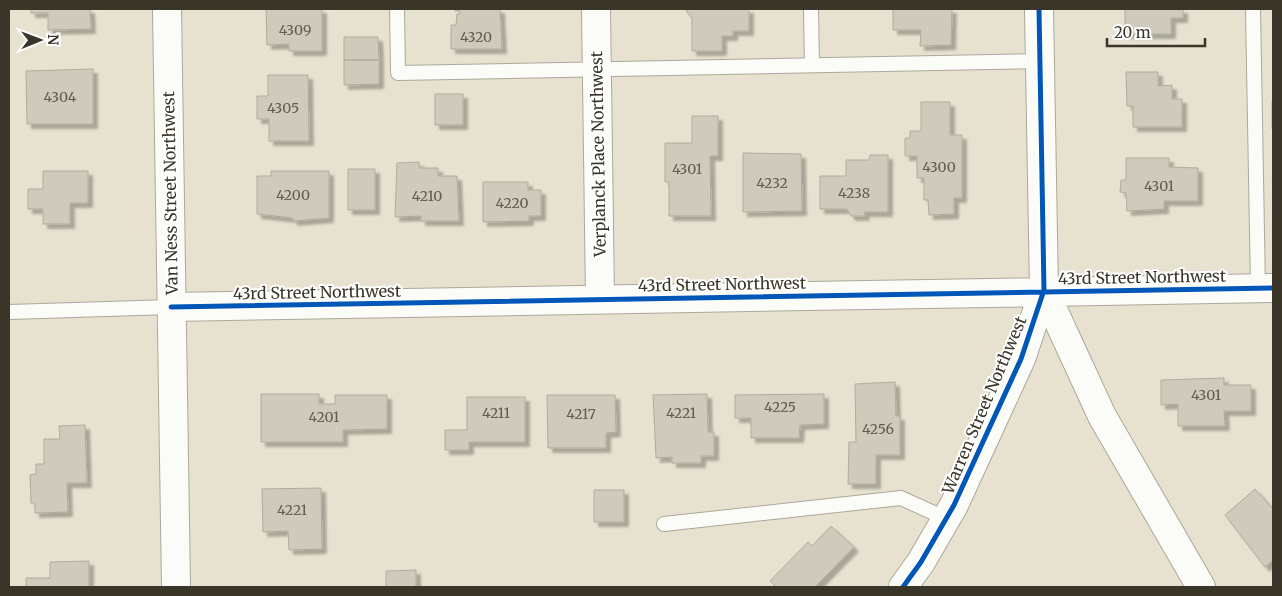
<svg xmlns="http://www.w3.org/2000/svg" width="1282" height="596" font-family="Merriweather,serif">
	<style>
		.building { fill: #cecabc; stroke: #afab9d; filter: url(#shadow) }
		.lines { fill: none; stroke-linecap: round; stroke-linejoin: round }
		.service-casing { stroke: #aca89a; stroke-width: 16 }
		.minor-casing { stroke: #aca89a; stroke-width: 30 }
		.tertiary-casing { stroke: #aca89a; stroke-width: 30 }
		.service { stroke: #fbfbf8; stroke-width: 14 }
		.minor { stroke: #fbfbf8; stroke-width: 28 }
		.tertiary { stroke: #fbfbf8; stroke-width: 28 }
		.cycleway-casing { stroke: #fff; stroke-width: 8 }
		.cycleway { stroke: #0057b8; stroke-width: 5 }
		.labels { text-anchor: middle; stroke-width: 4; stroke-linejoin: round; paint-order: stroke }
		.number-label { font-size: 14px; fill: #605c4e }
		.street-label { font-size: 16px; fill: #393528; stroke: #fff }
	</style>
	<defs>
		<filter id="shadow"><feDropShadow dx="4.5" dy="4.5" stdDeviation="1" flood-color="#0004"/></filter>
	</defs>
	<rect width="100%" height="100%" fill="#e7e2d0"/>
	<path class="building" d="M 31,9 L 90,9 L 91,29 L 48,30 L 48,13 L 31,13 Z
		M 266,9 L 322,9 L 322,51 L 289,51 L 289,44 L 267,45 Z
		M 455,9 L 500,9 L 502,49 L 451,49 L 451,25 L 456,25 L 457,14 L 460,14 L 460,11 L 455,11 Z
		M 688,9 L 749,9 L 749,31 L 733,31 L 733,36 L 722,36 L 722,51 L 692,51 L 692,18 L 686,11 Z
		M 893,9 L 952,9 L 951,45 L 920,46 L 921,30 L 893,30 Z
		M 1125,9 L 1183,9 L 1183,18 L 1171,18 L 1171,34 L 1125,34 Z
		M 344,37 L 378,37 L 379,60 L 344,60 Z
		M 344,60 L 379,60 L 379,84 L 344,85 Z
		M 93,69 L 93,124 L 27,124 L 26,71 Z
		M 1126,72 L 1158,72 L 1158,86 L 1172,85 L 1172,99 L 1182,99 L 1182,127 L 1133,127 L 1133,106 L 1127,106 Z
		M 268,75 L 308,75 L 309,141 L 269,141 L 269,119 L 257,119 L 257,96 L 268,96 Z
		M 435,94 L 463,94 L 463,125 L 435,125 Z
		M 1272,101 L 1273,101 L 1273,129 L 1272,129 Z
		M 921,102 L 950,102 L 950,135 L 962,135 L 962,198 L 954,198 L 954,214 L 929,215 L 928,200 L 924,200 L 924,178 L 917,178 L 917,156 L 905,156 L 905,138 L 910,138 L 910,131 L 921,131 Z
		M 692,116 L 718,116 L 718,156 L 710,156 L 711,216 L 669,216 L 669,182 L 665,182 L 665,143 L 692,143 Z
		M 743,153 L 801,154 L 802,211 L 743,212 Z
		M 870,155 L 888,155 L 888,212 L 864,212 L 865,216 L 851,216 L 847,209 L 820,209 L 820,176 L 846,176 L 846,160 L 869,160 Z
		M 1126,158 L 1169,158 L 1169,167 L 1198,168 L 1198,201 L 1164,201 L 1164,209 L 1127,211 L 1126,193 L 1120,192 L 1121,180 L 1126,180 Z
		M 419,162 L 419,168 L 438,168 L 438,176 L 457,176 L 459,221 L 421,221 L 421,216 L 395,217 L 397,163 Z
		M 348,169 L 375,169 L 375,210 L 348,210 Z
		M 43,171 L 88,171 L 88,203 L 70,203 L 70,224 L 43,224 L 43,209 L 28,209 L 28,189 L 43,189 Z
		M 271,171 L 329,171 L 329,218 L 293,221 L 293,218 L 257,214 L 257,176 L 271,176 Z
		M 483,182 L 528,182 L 528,190 L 541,190 L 541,216 L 529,216 L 529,221 L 483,222 Z
		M 1224,378 L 1224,385 L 1251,385 L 1251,411 L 1224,411 L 1225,426 L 1178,426 L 1178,404 L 1161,405 L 1161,380 Z
		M 895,382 L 896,416 L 900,416 L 900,455 L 876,455 L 876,484 L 848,484 L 849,442 L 856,442 L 855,384 Z
		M 261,394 L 319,394 L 319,404 L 335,404 L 335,395 L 387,395 L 387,429 L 343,430 L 343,442 L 261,442 Z
		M 707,394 L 708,432 L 714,432 L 714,456 L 701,456 L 701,463 L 672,463 L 672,457 L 656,458 L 653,395 Z
		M 824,394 L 824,424 L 800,425 L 799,438 L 751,438 L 751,418 L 735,418 L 735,395 Z
		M 547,395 L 615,395 L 616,432 L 606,433 L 606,448 L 548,448 Z
		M 467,397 L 525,397 L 525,442 L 469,442 L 469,450 L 445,450 L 445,430 L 467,430 Z
		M 85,425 L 87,483 L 67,483 L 68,512 L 35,513 L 35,503 L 31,503 L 30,475 L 36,474 L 36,464 L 44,464 L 44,439 L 60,439 L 59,426 Z
		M 321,488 L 322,549 L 289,550 L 288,531 L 263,532 L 262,489 Z
		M 1255,489 L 1273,509 L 1273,560 L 1265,567 L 1225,515 Z
		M 594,490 L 624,490 L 624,522 L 594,522 Z
		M 831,526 L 854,547 L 815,587 L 776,587 L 770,581 L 808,542 L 812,546 Z
		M 89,561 L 89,587 L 26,587 L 26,578 L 50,578 L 50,562 Z
		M 416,570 L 416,587 L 386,587 L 386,571 Z"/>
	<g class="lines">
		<defs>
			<path id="service" d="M 397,9 L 398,73 L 1040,61
				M 811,9 L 812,65
				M 1253,9 L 1258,288
				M 9,312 L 171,307
				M 664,524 L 901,498 L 947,519"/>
			<path id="minor" d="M 596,9 L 600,298
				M 1044,290 L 1102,416 L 1201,587
				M 171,307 L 1273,288
				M 903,587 L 921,562 L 954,505 L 1021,359 L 1044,290 L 1039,9"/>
			<path id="tertiary" d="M 167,9 L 176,587"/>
		</defs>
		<use href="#service" class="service-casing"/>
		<use href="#minor" class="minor-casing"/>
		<use href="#tertiary" class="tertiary-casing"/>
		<use href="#service" class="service"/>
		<use href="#minor" class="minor"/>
		<use href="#tertiary" class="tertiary"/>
		<defs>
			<path id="cycleway" d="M 171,307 L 1273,288
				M 903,587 L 921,562 L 954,505 L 1021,359 L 1044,290 L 1039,9"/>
		</defs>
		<use href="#cycleway" class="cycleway-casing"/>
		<use href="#cycleway" class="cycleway"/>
	</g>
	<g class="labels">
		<g class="number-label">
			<text x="295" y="35">4309</text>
			<text x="476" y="42">4320</text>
			<text x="60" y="102">4304</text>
			<text x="283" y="113">4305</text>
			<text x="939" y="172">4300</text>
			<text x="687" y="174">4301</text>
			<text x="772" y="188">4232</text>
			<text x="1159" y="191">4301</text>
			<text x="854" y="198">4238</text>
			<text x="293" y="200">4200</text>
			<text x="427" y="201">4210</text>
			<text x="512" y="208">4220</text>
			<text x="1206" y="400">4301</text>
			<text x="780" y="412">4225</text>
			<text x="496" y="418">4211</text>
			<text x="681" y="418">4221</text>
			<text x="581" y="419">4217</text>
			<text x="324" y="422">4201</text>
			<text x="878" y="434">4256</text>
			<text x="292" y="515">4221</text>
		</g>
		<g class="street-label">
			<text transform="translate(598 154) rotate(-91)" y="6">Verplanck Place Northwest</text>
			<text transform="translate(170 193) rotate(-91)" y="6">Van Ness Street Northwest</text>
			<text transform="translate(1142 277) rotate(-1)" y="6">43rd Street Northwest</text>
			<text transform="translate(722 284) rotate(-1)" y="6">43rd Street Northwest</text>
			<text transform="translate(317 292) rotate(-1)" y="6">43rd Street Northwest</text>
			<text transform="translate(984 405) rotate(-67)" y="6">Warren Street Northwest</text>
		</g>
	</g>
	<rect width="1282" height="596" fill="none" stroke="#393528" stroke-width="20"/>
	<g transform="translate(40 40) rotate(89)" stroke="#ffffff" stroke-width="4" paint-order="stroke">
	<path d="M0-4L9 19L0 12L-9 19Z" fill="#393528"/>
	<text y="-8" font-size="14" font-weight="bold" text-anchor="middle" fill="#393528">N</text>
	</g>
	<path d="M1107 38v8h98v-8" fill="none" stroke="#393528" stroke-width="2.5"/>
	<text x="1114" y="38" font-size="15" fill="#393528" stroke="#ffffff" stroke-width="4" paint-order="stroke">20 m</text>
</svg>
